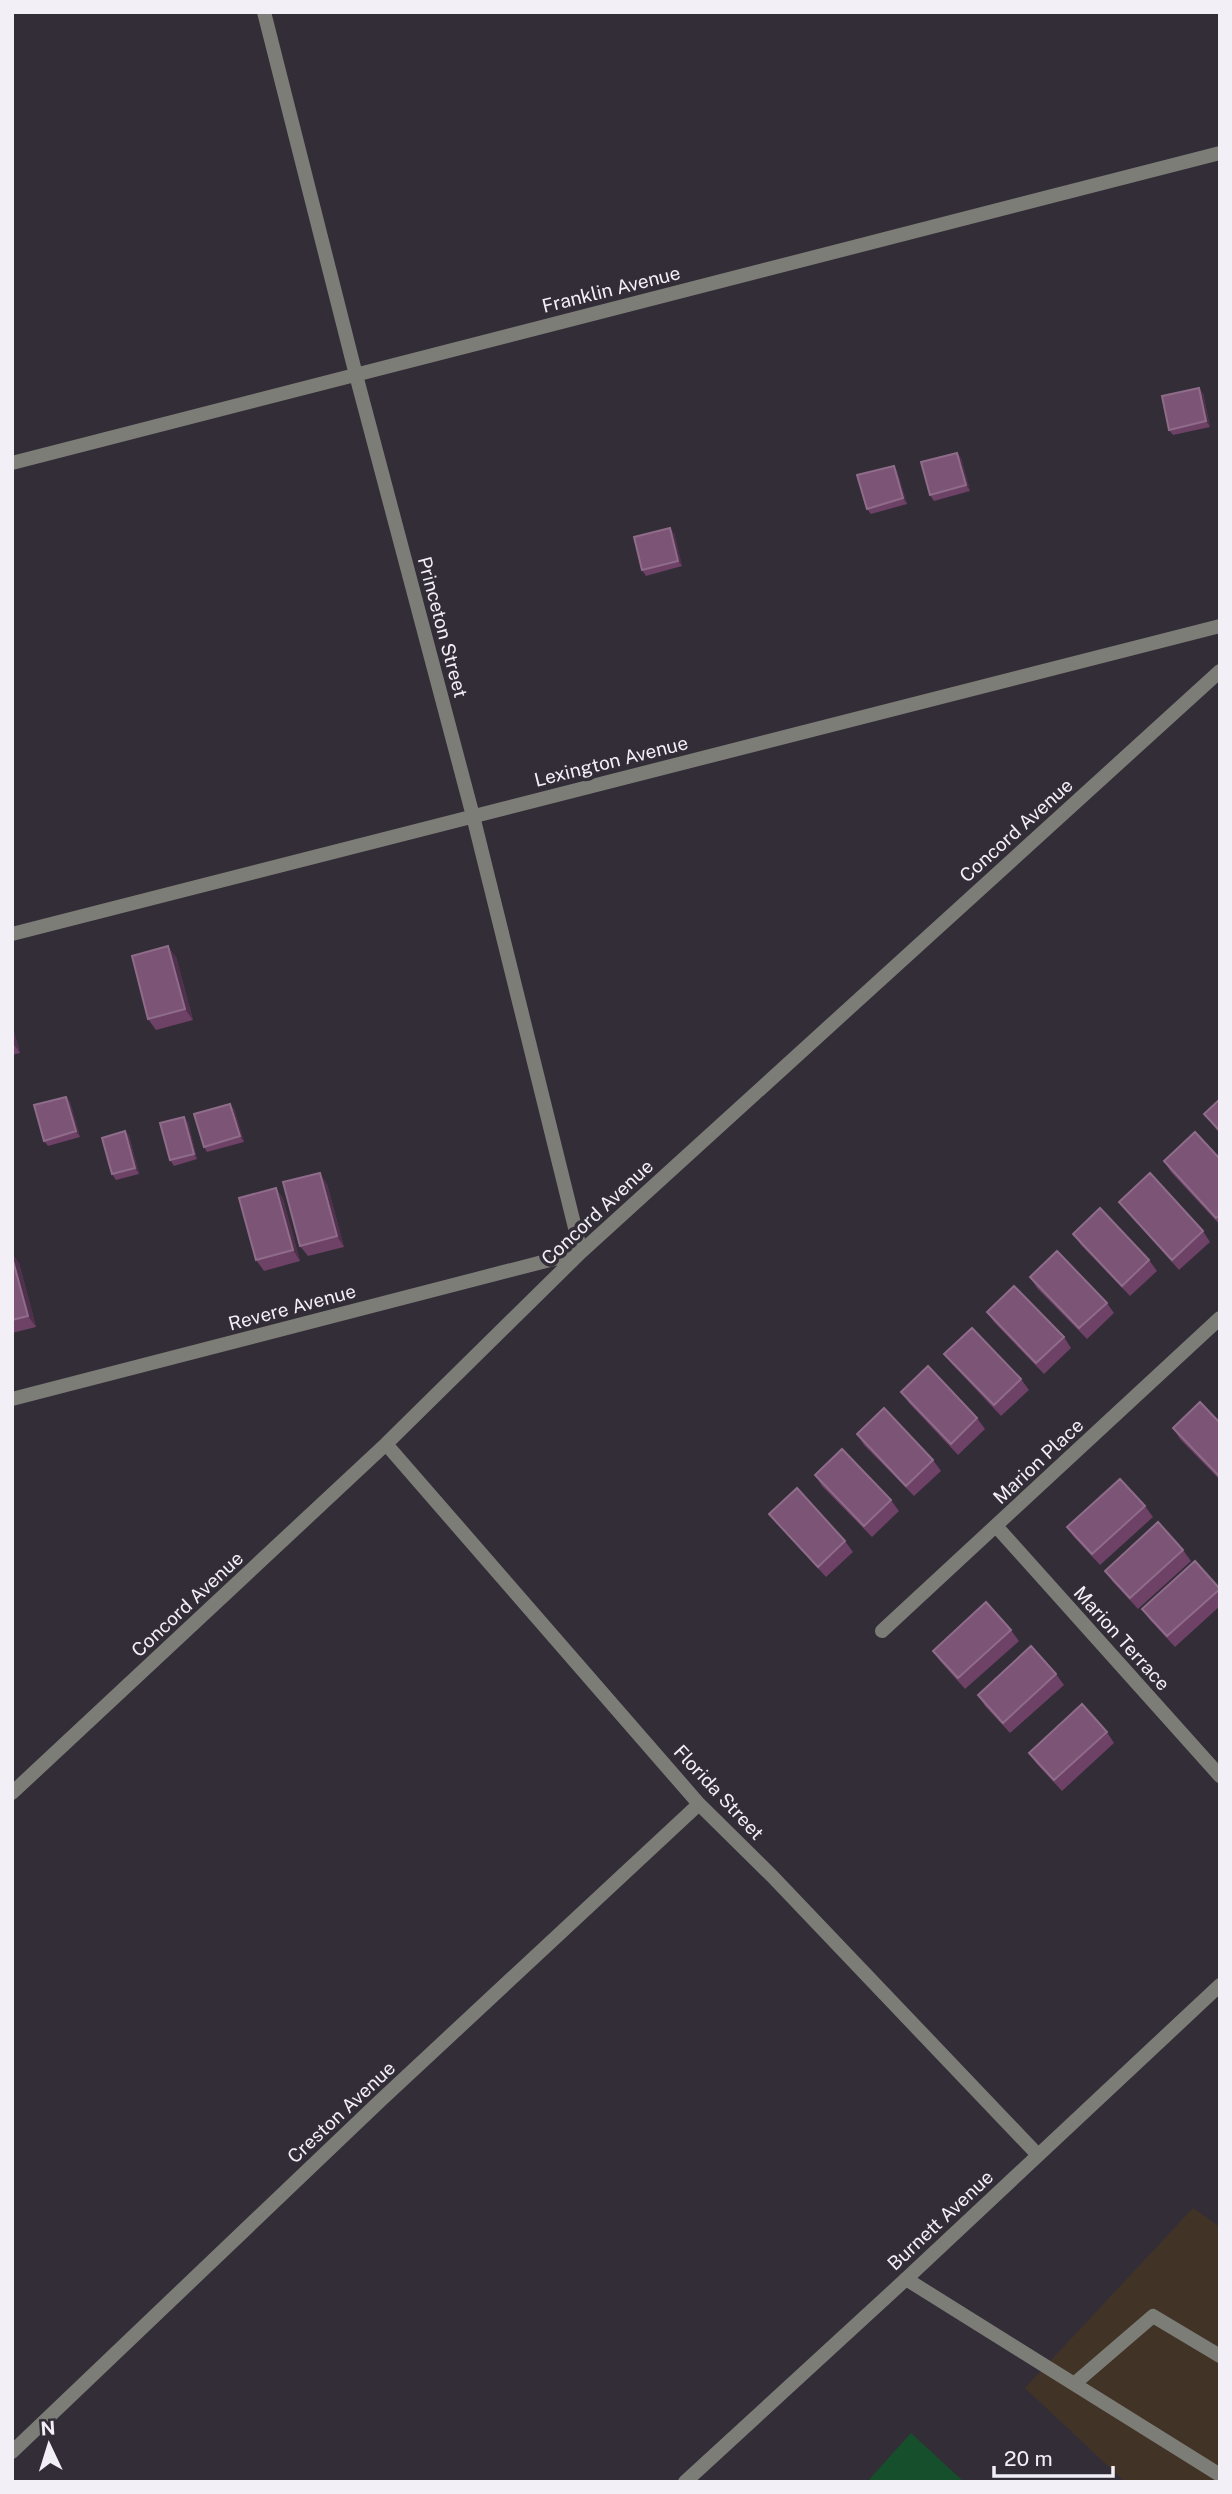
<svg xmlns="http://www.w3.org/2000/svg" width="1232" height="2494" font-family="'Public Sans',sans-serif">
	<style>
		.industrial { fill: #413426 }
		.pitch { fill: #164f2b }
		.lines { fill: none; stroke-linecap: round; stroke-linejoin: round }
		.service { stroke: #7d7d77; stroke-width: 14 }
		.minor { stroke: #7d7d77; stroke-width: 14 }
		.tertiary { stroke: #7d7d77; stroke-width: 14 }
		.wall { fill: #6e4166 }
		.shaded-wall { fill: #50314d }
		.building { fill: #7c5475; stroke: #8f6c8a; stroke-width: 2 }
		.labels { text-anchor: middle; stroke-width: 7; stroke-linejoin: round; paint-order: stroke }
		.street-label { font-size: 19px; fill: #f3eff6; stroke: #322d37 }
	</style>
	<rect width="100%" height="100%" fill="#322d37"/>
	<path class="industrial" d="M 1193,2208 L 1220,2227 L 1220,2482 L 1125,2482 L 1025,2388 Z"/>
	<path class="pitch" d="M 911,2433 L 964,2482 L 867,2482 Z"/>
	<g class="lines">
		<path class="service" d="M 906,2279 L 1220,2475
			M 1074,2384 L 1153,2316 L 1220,2356"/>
		<path class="minor" d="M 12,463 L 1220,153
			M 12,934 L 1220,626
			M 12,1399 L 581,1252 L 473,816 L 356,375 L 264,12
			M 386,1444 L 699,1804 L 772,1876 L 1037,2154
			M 996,1526 L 1220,1776
			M 882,1631 L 1220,1318
			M 12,1793 L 386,1444 L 581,1252 L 1220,671
			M 12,2452 L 381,2100 L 699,1804"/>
		<path class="tertiary" d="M 685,2482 L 906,2279 L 1220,1985"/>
	</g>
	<path class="wall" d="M 1203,393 L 1210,427 L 1173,435 L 1169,430 Z
		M 957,453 L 961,458 L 970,491 L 934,501 L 930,495 Z
		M 894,466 L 897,471 L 907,504 L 871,514 L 867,509 Z
		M 674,533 L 682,566 L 646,576 L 642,570 Z
		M 176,957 L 193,1020 L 156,1030 L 148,1019 Z
		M 12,1025 L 20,1053 L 12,1055 Z
		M 66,1097 L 70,1102 L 80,1137 L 48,1146 L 44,1141 Z
		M 1220,1099 L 1220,1134 L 1204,1114 Z
		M 234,1109 L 244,1142 L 207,1152 L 204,1147 Z
		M 188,1122 L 197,1159 L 174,1166 L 170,1160 Z
		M 125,1131 L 129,1136 L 139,1174 L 116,1180 L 112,1174 Z
		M 1220,1159 L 1220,1225 L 1171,1172 L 1164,1161 Z
		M 327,1184 L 344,1247 L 308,1256 L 300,1246 Z
		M 276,1188 L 283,1199 L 300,1261 L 264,1271 L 256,1260 Z
		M 1119,1202 L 1203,1231 L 1210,1242 L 1179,1270 L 1127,1212 Z
		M 1073,1234 L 1149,1260 L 1157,1271 L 1130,1296 L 1081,1245 Z
		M 12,1254 L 19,1263 L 36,1327 L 12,1333 Z
		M 1030,1277 L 1107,1303 L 1114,1313 L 1087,1339 L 1037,1288 Z
		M 987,1312 L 1064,1337 L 1071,1348 L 1044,1374 L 994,1322 Z
		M 944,1354 L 1021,1379 L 1029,1390 L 1001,1416 L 952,1364 Z
		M 901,1392 L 977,1418 L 985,1429 L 958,1455 L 909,1403 Z
		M 1220,1423 L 1220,1480 L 1180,1439 L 1173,1428 Z
		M 857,1434 L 933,1460 L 941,1471 L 914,1496 L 864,1445 Z
		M 815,1475 L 891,1500 L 899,1511 L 872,1537 L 822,1486 Z
		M 1145,1506 L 1153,1517 L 1100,1565 L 1074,1537 L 1067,1527 Z
		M 769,1514 L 845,1541 L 853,1552 L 826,1577 L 777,1524 Z
		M 1183,1550 L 1191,1561 L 1138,1609 L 1113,1582 L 1105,1571 Z
		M 1220,1588 L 1220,1606 L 1175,1647 L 1150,1620 L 1142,1609 Z
		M 1011,1630 L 1019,1641 L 965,1689 L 940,1661 L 933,1651 Z
		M 1056,1674 L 1064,1685 L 1010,1733 L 985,1706 L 978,1695 Z
		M 1107,1732 L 1114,1743 L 1062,1791 L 1036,1763 L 1029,1753 Z"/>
	<path class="shaded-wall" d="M 1199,388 L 1203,393 L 1210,427 L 1206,421 Z
		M 957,453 L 961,458 L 970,491 L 966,485 Z
		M 894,466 L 897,471 L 907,504 L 903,498 Z
		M 670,528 L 674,533 L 682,566 L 678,561 Z
		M 168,946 L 176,957 L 193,1020 L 185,1009 Z
		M 12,1025 L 20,1053 L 12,1042 Z
		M 66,1097 L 70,1102 L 80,1137 L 76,1131 Z
		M 230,1104 L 234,1109 L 244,1142 L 240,1136 Z
		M 184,1117 L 188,1122 L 197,1159 L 194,1154 Z
		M 125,1131 L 129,1136 L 139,1174 L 135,1168 Z
		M 320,1173 L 327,1184 L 344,1247 L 337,1236 Z
		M 276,1188 L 283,1199 L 300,1261 L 293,1250 Z
		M 12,1254 L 19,1263 L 36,1327 L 28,1316 Z"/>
	<path class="building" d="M 1199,388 L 1206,421 L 1169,430 L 1162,396 Z
		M 957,453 L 966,485 L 930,495 L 921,462 Z
		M 894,466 L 903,498 L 867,509 L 857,475 Z
		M 670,528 L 678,561 L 642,570 L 634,537 Z
		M 168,946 L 185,1009 L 148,1019 L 132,956 Z
		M 66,1097 L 76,1131 L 44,1141 L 34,1105 Z
		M 1220,1099 L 1220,1131 L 1204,1114 Z
		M 230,1104 L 240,1136 L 204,1147 L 194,1114 Z
		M 184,1117 L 194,1154 L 170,1160 L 160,1123 Z
		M 125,1131 L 135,1168 L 112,1174 L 102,1138 Z
		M 1195,1132 L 1220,1159 L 1220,1215 L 1216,1218 L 1164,1161 Z
		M 320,1173 L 337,1236 L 300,1246 L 283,1182 Z
		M 1150,1173 L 1203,1231 L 1172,1260 L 1119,1202 Z
		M 276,1188 L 293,1250 L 256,1260 L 239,1198 Z
		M 1100,1208 L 1149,1260 L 1122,1286 L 1073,1234 Z
		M 1057,1251 L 1107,1303 L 1079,1328 L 1030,1277 Z
		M 12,1257 L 28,1316 L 12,1320 Z
		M 1014,1286 L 1064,1337 L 1036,1363 L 987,1312 Z
		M 972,1328 L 1021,1379 L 994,1405 L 944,1354 Z
		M 928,1366 L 977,1418 L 951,1444 L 901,1392 Z
		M 1200,1402 L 1220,1423 L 1220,1477 L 1173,1428 Z
		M 884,1408 L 933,1460 L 906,1486 L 857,1434 Z
		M 842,1449 L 891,1500 L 864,1526 L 815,1475 Z
		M 1120,1479 L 1145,1506 L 1092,1554 L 1067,1527 Z
		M 797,1488 L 845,1541 L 818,1567 L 769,1514 Z
		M 1158,1522 L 1183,1550 L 1130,1598 L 1105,1571 Z
		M 1195,1561 L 1220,1589 L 1167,1636 L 1142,1609 Z
		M 986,1602 L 1011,1630 L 958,1678 L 933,1651 Z
		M 1031,1646 L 1056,1674 L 1003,1723 L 978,1695 Z
		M 1082,1704 L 1107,1732 L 1054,1780 L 1029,1753 Z"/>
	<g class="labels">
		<g class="street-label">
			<text transform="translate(611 289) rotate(-14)" y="7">Franklin Avenue</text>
			<text transform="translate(443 627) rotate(75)" y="7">Princeton Street</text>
			<text transform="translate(611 761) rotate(-14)" y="7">Lexington Avenue</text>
			<text transform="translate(1016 830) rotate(-42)" y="7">Concord Avenue</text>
			<text transform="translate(597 1212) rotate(-43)" y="7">Concord Avenue</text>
			<text transform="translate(292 1307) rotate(-15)" y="7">Revere Avenue</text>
			<text transform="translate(1038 1461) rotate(-43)" y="7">Marion Place</text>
			<text transform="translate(187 1604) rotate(-43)" y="7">Concord Avenue</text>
			<text transform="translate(1122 1638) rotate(48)" y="7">Marion Terrace</text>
			<text transform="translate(719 1792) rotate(47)" y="7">Florida Street</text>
			<text transform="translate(341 2112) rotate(-43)" y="7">Creston Avenue</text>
			<text transform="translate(940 2220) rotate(-43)" y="7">Burnett Avenue</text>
		</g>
	</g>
	<rect width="1232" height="2494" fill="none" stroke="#f3eff6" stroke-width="28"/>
	<g transform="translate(49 2445) rotate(356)" stroke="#322d37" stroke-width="5" paint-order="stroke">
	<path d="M0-5L12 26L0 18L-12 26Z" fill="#f3eff6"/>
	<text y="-10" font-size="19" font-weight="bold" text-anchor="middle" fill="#f3eff6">N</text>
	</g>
	<path d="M994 2466v10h119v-10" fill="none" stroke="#f3eff6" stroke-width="3.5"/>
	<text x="1004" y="2466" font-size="21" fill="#f3eff6" stroke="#322d37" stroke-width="5" paint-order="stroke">20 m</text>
</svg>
